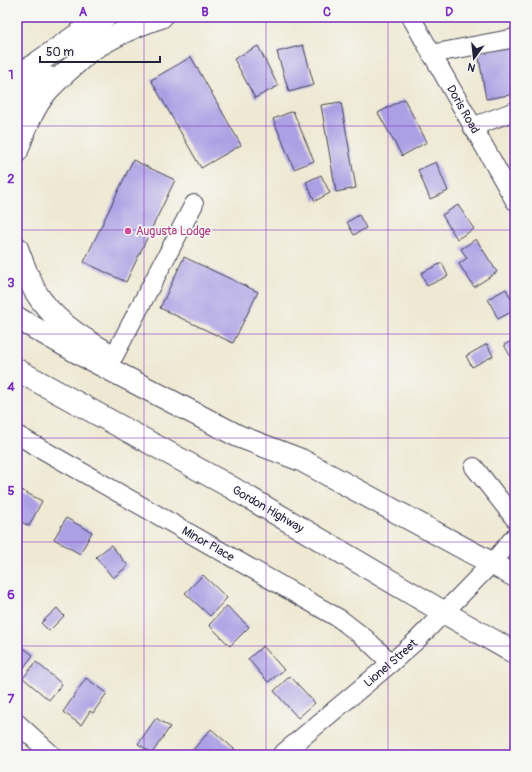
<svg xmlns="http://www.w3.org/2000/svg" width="532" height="772" font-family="Pangolin,sans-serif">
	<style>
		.building { fill: #aca0e4 }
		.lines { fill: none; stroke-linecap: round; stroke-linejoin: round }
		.minor-casing { stroke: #414052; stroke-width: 20 }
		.major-casing { stroke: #414052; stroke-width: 24 }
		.highway-casing { stroke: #414052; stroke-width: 24 }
		.minor { stroke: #fff; stroke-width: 18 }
		.major { stroke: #fff; stroke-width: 22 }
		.highway { stroke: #fff; stroke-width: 22 }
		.grid { fill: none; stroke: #7b2cbf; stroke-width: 1; stroke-opacity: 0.55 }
		.hotel-dot { fill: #d1479c; stroke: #f6f6f2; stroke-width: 1.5 }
		.labels { text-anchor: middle; stroke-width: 3.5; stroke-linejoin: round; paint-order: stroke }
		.street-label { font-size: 12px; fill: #22223b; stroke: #f6f6f2 }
		.hotel-label { font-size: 12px; fill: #b23c85; stroke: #f6f6f2; text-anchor: start }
		.neatline { fill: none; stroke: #7b2cbf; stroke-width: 1.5 }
		.grid-label { font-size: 13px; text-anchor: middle; font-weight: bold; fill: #7b2cbf }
	</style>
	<rect width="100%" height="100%" fill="#f6f6f2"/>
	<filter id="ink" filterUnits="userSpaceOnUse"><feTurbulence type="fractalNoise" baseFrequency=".025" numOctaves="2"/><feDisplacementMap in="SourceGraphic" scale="8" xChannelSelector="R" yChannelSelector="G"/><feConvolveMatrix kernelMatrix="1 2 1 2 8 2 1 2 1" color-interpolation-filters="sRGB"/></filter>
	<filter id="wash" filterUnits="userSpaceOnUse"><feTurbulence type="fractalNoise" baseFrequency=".012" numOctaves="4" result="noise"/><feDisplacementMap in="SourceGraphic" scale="16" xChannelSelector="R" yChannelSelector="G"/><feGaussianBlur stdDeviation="0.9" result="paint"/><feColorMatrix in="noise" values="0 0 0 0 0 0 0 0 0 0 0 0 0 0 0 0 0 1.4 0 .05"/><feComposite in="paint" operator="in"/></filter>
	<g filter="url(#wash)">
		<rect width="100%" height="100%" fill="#efe9d4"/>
		<g id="blocks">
			<path class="building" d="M 303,45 L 314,85 L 289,92 L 277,52 Z
				M 515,45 L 515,94 L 486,99 L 478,52 Z
				M 258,46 L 278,86 L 255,98 L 234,59 Z
				M 191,57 L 241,145 L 201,168 L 151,80 Z
				M 404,99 L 427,142 L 402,156 L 378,113 Z
				M 341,102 L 356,188 L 336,192 L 321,105 Z
				M 293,111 L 314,161 L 294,169 L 273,119 Z
				M 133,160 L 175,180 L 126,282 L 84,262 Z
				M 436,162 L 448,191 L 430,199 L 418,170 Z
				M 321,175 L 330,193 L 315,201 L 306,182 Z
				M 458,205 L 474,229 L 457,239 L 442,215 Z
				M 359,215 L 366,228 L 354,235 L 347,222 Z
				M 476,239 L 497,272 L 474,287 L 459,264 L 467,258 L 461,249 Z
				M 184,257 L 258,292 L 233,343 L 160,308 Z
				M 442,263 L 448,276 L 427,286 L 421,273 Z
				M 506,289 L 515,306 L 515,310 L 498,319 L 488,299 Z
				M 515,339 L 515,364 L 504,345 Z
				M 487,344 L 493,356 L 472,367 L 466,356 Z
				M 17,488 L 42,501 L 29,526 L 17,520 Z
				M 66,518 L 92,532 L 80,554 L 54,539 Z
				M 111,545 L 128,566 L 113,578 L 96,557 Z
				M 203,575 L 227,598 L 210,616 L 185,593 Z
				M 227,606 L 249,627 L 230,646 L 209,625 Z
				M 57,608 L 64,616 L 49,631 L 41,623 Z
				M 17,643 L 33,655 L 22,670 L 17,667 Z
				M 263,646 L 284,670 L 268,682 L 248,659 Z
				M 36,662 L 62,684 L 49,700 L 23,678 Z
				M 290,676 L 315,703 L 298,718 L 274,691 Z
				M 86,678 L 107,693 L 93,713 L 90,711 L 81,725 L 63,712 Z
				M 156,718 L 170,727 L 152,753 L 138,744 Z
				M 211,729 L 241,755 L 197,755 L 192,751 Z
				M 353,750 L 357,755 L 347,755 Z"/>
		</g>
	</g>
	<g filter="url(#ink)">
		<use href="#blocks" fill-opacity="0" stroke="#414052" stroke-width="1"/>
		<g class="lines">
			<defs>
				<g id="minor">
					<path id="s1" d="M 411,17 L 515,201"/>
					<path d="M 431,54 L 515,38"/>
					<path d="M 472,127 L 515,111"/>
					<path d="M 114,356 L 194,204"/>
					<path id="s2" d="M 17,435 L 340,619 L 366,639 L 391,663"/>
					<path d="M 474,467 L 515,519"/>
					<path d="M 17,723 L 52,755"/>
					<path id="s3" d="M 281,755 L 391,663 L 417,640 L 492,563 L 515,536"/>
				</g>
				<path id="major" d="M 89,51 C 112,37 135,25 161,17"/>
				<g id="highway">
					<path d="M 17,77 L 90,26 L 105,17"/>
					<path d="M 17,101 L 50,78"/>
					<path d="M 17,151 C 24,130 32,109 46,92 C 57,79 76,64 89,51"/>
					<path d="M 17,248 C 22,263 28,277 35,291 C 51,318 78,336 104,351"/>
					<path d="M 17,318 L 84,356 L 238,436 L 301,460 L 515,576"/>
					<path id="s4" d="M 17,370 L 229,486 L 445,613 L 515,653"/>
				</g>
			</defs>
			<use href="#minor" class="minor-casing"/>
			<use href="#major" class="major-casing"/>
			<use href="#highway" class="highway-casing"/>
			<use href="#minor" class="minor"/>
			<use href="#major" class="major"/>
			<use href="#highway" class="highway"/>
		</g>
	</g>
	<path class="grid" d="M 144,17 L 144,755M 266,17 L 266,755M 388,17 L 388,755M 17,126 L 515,126M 17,230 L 515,230M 17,334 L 515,334M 17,438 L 515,438M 17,542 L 515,542M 17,646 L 515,646"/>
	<circle class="hotel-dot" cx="128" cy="231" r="4"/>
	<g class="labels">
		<g class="street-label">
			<text dy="4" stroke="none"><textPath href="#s1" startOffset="106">Doris Road</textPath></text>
			<text dy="4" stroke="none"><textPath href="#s4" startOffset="287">Gordon Highway</textPath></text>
			<text dy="4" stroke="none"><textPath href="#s2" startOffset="220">Minor Place</textPath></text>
			<text dy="4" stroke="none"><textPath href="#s3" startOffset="143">Lionel Street</textPath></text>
		</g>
		<g class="hotel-label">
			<text x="136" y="235">Augusta Lodge</text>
		</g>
	</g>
	<rect width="532" height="772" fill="none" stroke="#f6f6f2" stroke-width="44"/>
	<g transform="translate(474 58) rotate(195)" stroke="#f6f6f2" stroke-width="3" paint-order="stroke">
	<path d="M0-3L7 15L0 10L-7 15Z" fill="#22223b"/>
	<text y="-6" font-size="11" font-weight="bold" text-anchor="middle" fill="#22223b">N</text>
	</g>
	<path d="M40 56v6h120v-6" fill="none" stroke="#22223b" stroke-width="2"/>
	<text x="46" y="56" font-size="12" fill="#22223b" stroke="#f6f6f2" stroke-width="3" paint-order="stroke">50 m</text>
	<rect x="22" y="22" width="488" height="728" class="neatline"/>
	<g class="grid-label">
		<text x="83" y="16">A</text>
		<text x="205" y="16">B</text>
		<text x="327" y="16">C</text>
		<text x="449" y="16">D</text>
		<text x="11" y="79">1</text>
		<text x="11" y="183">2</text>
		<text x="11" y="287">3</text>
		<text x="11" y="391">4</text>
		<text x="11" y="495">5</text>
		<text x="11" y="599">6</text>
		<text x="11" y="703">7</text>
	</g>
</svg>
